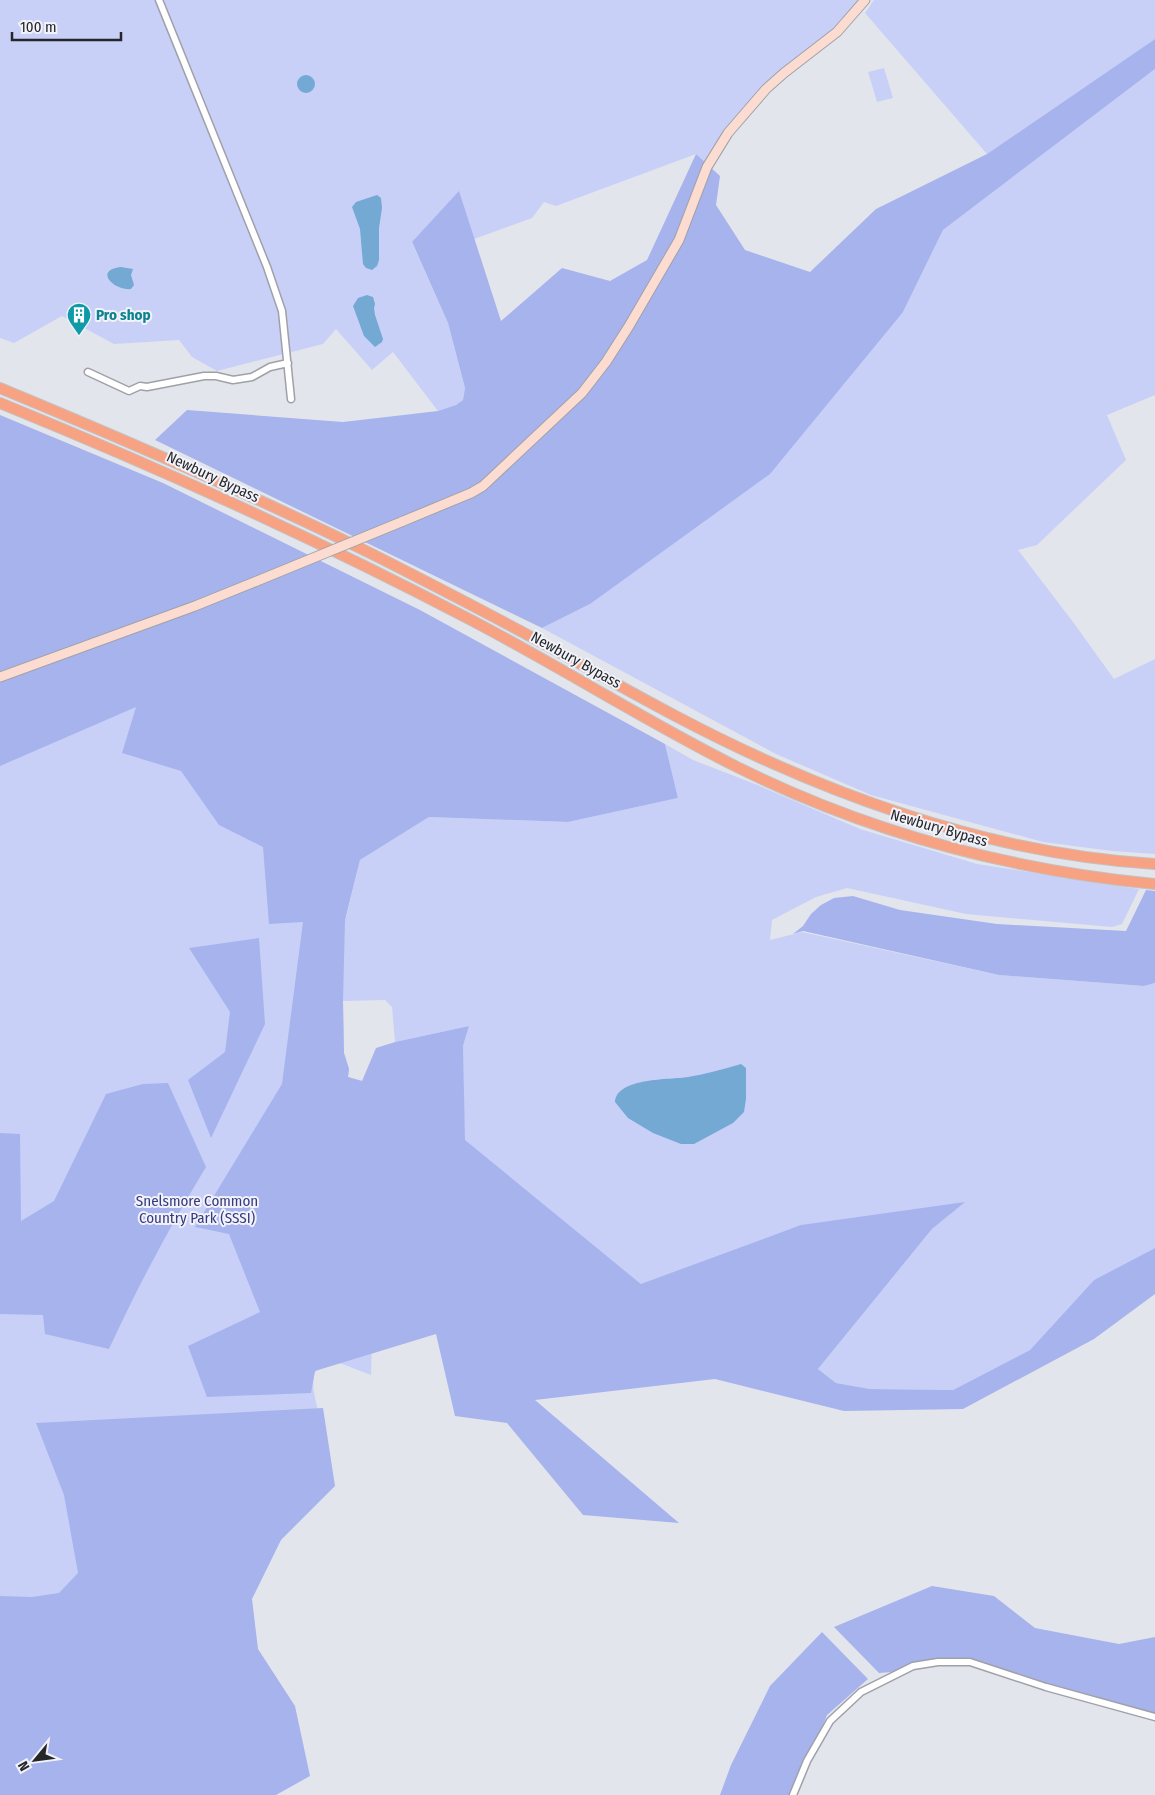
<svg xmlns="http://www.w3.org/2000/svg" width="1155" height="1795" font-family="'Fira Sans Condensed',sans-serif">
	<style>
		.green { fill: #c8d0f8 }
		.forest { fill: #a7b3ed }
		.water { fill: #73a9d3 }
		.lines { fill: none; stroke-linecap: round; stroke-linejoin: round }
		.minor-casing { stroke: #a0a1a8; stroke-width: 9 }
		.secondary-casing { stroke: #a0a1a8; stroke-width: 11 }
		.trunk-casing { stroke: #c2c2c3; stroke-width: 12 }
		.minor { stroke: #fff; stroke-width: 6 }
		.secondary { stroke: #fcdcd1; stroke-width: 9 }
		.trunk { stroke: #f8a284; stroke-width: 10 }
		.secondary-bridge-casing { stroke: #a0a1a8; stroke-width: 11; stroke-linecap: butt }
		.secondary-bridge { stroke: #fcdcd1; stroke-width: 9 }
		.labels { text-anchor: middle; stroke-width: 4; stroke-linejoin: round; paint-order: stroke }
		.culture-label { font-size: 15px; font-weight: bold; fill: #0d838f; stroke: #f1f2fa; text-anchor: start }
		.street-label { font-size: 15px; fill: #252628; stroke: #f1f2fa }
		.park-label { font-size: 15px; fill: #353b7f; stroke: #f1f2fa }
	</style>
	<rect width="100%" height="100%" fill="#e3e5ec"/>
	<path class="green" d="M 0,0 L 864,0 L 859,9 L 766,89 L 707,167 L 696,154 L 556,206 L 544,202 L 532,218 L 474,239 L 459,192 L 412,243 L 448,323 L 465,388 L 463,400 L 456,405 L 438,411 L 393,352 L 372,370 L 336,329 L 323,344 L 217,371 L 192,357 L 179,340 L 114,344 L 62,316 L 14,343 L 0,338 Z
		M 874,0 L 1155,0 L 1155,39 L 987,154 L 865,13 Z
		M 884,68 L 893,98 L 877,102 L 868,72 Z
		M 1155,69 L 1155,395 L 1107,415 L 1126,460 L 1037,545 L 1018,550 L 1073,622 L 1114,679 L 1155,659 L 1155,854 L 1112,851 L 1043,842 L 871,795 L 776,754 L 542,628 L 590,604 L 903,312 L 943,230 Z
		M 98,641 L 334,772 L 346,917 L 360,860 L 429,817 L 568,822 L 678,798 L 665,744 L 693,760 L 755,784 L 860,829 L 977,864 L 1139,889 L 1122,924 L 1112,927 L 966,914 L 847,888 L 816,897 L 772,920 L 770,940 L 802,932 L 999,975 L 1144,986 L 1155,983 L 1155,1248 L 1094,1280 L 1030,1350 L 953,1390 L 870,1389 L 836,1383 L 818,1369 L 932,1229 L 964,1202 L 641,1284 L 464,1140 L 463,1046 L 469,1026 L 395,1042 L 392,1007 L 385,1000 L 343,1001 L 344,1053 L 349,1069 L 348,1077 L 362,1081 L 372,1335 L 371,1375 L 329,1359 C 325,1363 317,1367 315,1373 C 309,1386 320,1415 323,1428 L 130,1599 L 0,1684 L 0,676 Z"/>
	<path class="forest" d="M 1155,39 L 1155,69 L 943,230 L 903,312 L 770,474 L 590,604 L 542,628 L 155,440 L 187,410 L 343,422 L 438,411 L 456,405 L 463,400 L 465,388 L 448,323 L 412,242 L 459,191 L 501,321 L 562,268 L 610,281 L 647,260 L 696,154 L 720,176 L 716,205 L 745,250 L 810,272 L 876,209 L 987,154 Z
		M 0,415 L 163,483 L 420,610 L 665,744 L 678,798 L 568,822 L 429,817 L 360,860 L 345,920 L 343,1001 L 344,1053 L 349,1069 L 348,1077 L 362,1081 L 376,1048 L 395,1042 L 469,1026 L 463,1046 L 465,1140 L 641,1284 L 801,1225 L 965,1202 L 932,1229 L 818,1369 L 836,1383 L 870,1389 L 953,1390 L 1030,1350 L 1094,1280 L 1155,1248 L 1155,1294 L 1094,1339 L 963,1409 L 844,1411 L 715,1379 L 535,1400 L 679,1523 L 583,1515 L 507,1423 L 455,1416 L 436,1334 L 315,1371 L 311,1393 L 207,1397 L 188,1346 L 260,1312 L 229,1234 L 195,1227 L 282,1084 L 303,922 L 269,924 L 263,847 L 219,825 L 181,771 L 122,753 L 136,707 L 0,766 Z
		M 1146,890 L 1155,891 L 1155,983 L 1144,986 L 999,975 L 803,931 L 793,934 L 803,926 L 811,914 L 821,905 L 834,898 L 853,896 L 900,910 L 997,924 L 1126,931 Z
		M 259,938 L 265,1024 L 211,1138 L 188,1080 L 225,1052 L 230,1012 L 189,948 Z
		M 168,1083 L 206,1167 C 170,1226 138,1286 109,1349 L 45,1334 L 43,1315 L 0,1314 L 0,1133 L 20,1134 L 21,1221 L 54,1201 L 106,1094 L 143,1084 Z
		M 323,1408 L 335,1486 L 281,1540 L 252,1599 L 258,1649 L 295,1706 L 310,1776 L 276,1795 L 0,1795 L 0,1596 L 32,1597 L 59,1593 L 78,1573 L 64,1495 L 36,1423 Z
		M 932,1586 L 994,1596 L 1035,1628 L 1119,1644 L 1155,1637 L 1155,1713 L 1047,1684 L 971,1660 L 911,1664 L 892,1672 L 879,1673 L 834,1627 Z
		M 822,1632 L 868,1679 L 827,1715 L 795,1795 L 720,1795 L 731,1765 L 770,1686 Z"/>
	<path class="water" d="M297 84a9 9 0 1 1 18 0a9 9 0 1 1-18 0Z
		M 377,195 L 381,198 L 382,208 L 379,228 L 379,260 L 377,266 L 372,270 L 366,268 L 363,264 L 360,229 L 352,207 L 356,202 Z
		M 121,267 L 133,269 L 131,275 L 134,285 L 131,289 C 114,291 93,270 121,267 Z
		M 367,295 L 373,297 L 375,304 L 374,308 L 375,315 L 383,339 L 382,342 L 375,347 L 364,336 L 353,306 L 358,298 Z
		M 741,1064 L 746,1068 L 746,1099 L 744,1112 L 733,1123 L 694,1144 L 681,1144 L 653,1133 L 628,1118 L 615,1102 C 617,1077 671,1080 688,1077 C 706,1074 724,1069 741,1064 Z"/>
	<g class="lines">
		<defs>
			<path id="minor" d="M 159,0 L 267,267 L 282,311 L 291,399
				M 88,372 L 129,391 L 140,386 L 147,387 L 204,376 L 216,376 L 233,380 L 252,377 L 270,367 L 288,363
				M 793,1795 L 807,1761 L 830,1721 L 861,1692 L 913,1666 L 938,1662 L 970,1662 L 1046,1687 L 1155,1717"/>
			<path id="secondary" d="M 401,522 L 471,493 L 483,486 L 582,393 L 606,362 L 629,326 L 679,240 L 707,167 L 728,133 L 766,89 L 784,73 L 837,32 L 865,0
				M 0,677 L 195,606 L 257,581"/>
			<path id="trunk" d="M 0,388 C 128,441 256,496 380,558 C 437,587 493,616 548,646 C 622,687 695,729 772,763 C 893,817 1022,856 1155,864
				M 0,403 C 160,468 318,540 471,620 C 561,667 647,722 737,767 C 868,832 1009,870 1155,884"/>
		</defs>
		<use href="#minor" class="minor-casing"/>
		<use href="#secondary" class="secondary-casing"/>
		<use href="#trunk" class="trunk-casing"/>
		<use href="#minor" class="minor"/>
		<use href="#secondary" class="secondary"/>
		<use href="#trunk" class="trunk"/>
		<defs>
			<path id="secondary-bridge" d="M 257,581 L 401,522"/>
		</defs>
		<use href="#secondary-bridge" class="secondary-bridge-casing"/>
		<use href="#secondary-bridge" class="secondary-bridge"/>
	</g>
	<defs>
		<symbol id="building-pin" viewBox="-11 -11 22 30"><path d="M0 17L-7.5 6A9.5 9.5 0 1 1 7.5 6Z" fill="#0f9aa8" stroke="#f1f2fa"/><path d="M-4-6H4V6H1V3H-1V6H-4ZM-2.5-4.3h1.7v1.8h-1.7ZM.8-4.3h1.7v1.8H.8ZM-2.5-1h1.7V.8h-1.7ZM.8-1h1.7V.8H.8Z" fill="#fff"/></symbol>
	</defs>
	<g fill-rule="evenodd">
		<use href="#building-pin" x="65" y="301" width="28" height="38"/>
	</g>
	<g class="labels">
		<g class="culture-label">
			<text x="96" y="320">Pro shop</text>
		</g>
		<g class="street-label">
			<text transform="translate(213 477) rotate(25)" y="5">Newbury Bypass</text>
			<text transform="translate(576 660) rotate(29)" y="5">Newbury Bypass</text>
			<text transform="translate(939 828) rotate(16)" y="5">Newbury Bypass</text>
		</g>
		<g class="park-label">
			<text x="197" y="1206">Snelsmore Common<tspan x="197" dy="17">Country Park (SSSI)</tspan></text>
		</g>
	</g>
	<g transform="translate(35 1760) rotate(241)" stroke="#f1f2fa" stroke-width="4" paint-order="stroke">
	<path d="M0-4L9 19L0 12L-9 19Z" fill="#252628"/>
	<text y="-8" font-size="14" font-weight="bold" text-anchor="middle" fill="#252628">N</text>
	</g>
	<path d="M12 32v8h109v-8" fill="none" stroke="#252628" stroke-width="2.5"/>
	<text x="20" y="32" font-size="15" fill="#252628" stroke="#f1f2fa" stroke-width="4" paint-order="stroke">100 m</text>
</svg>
